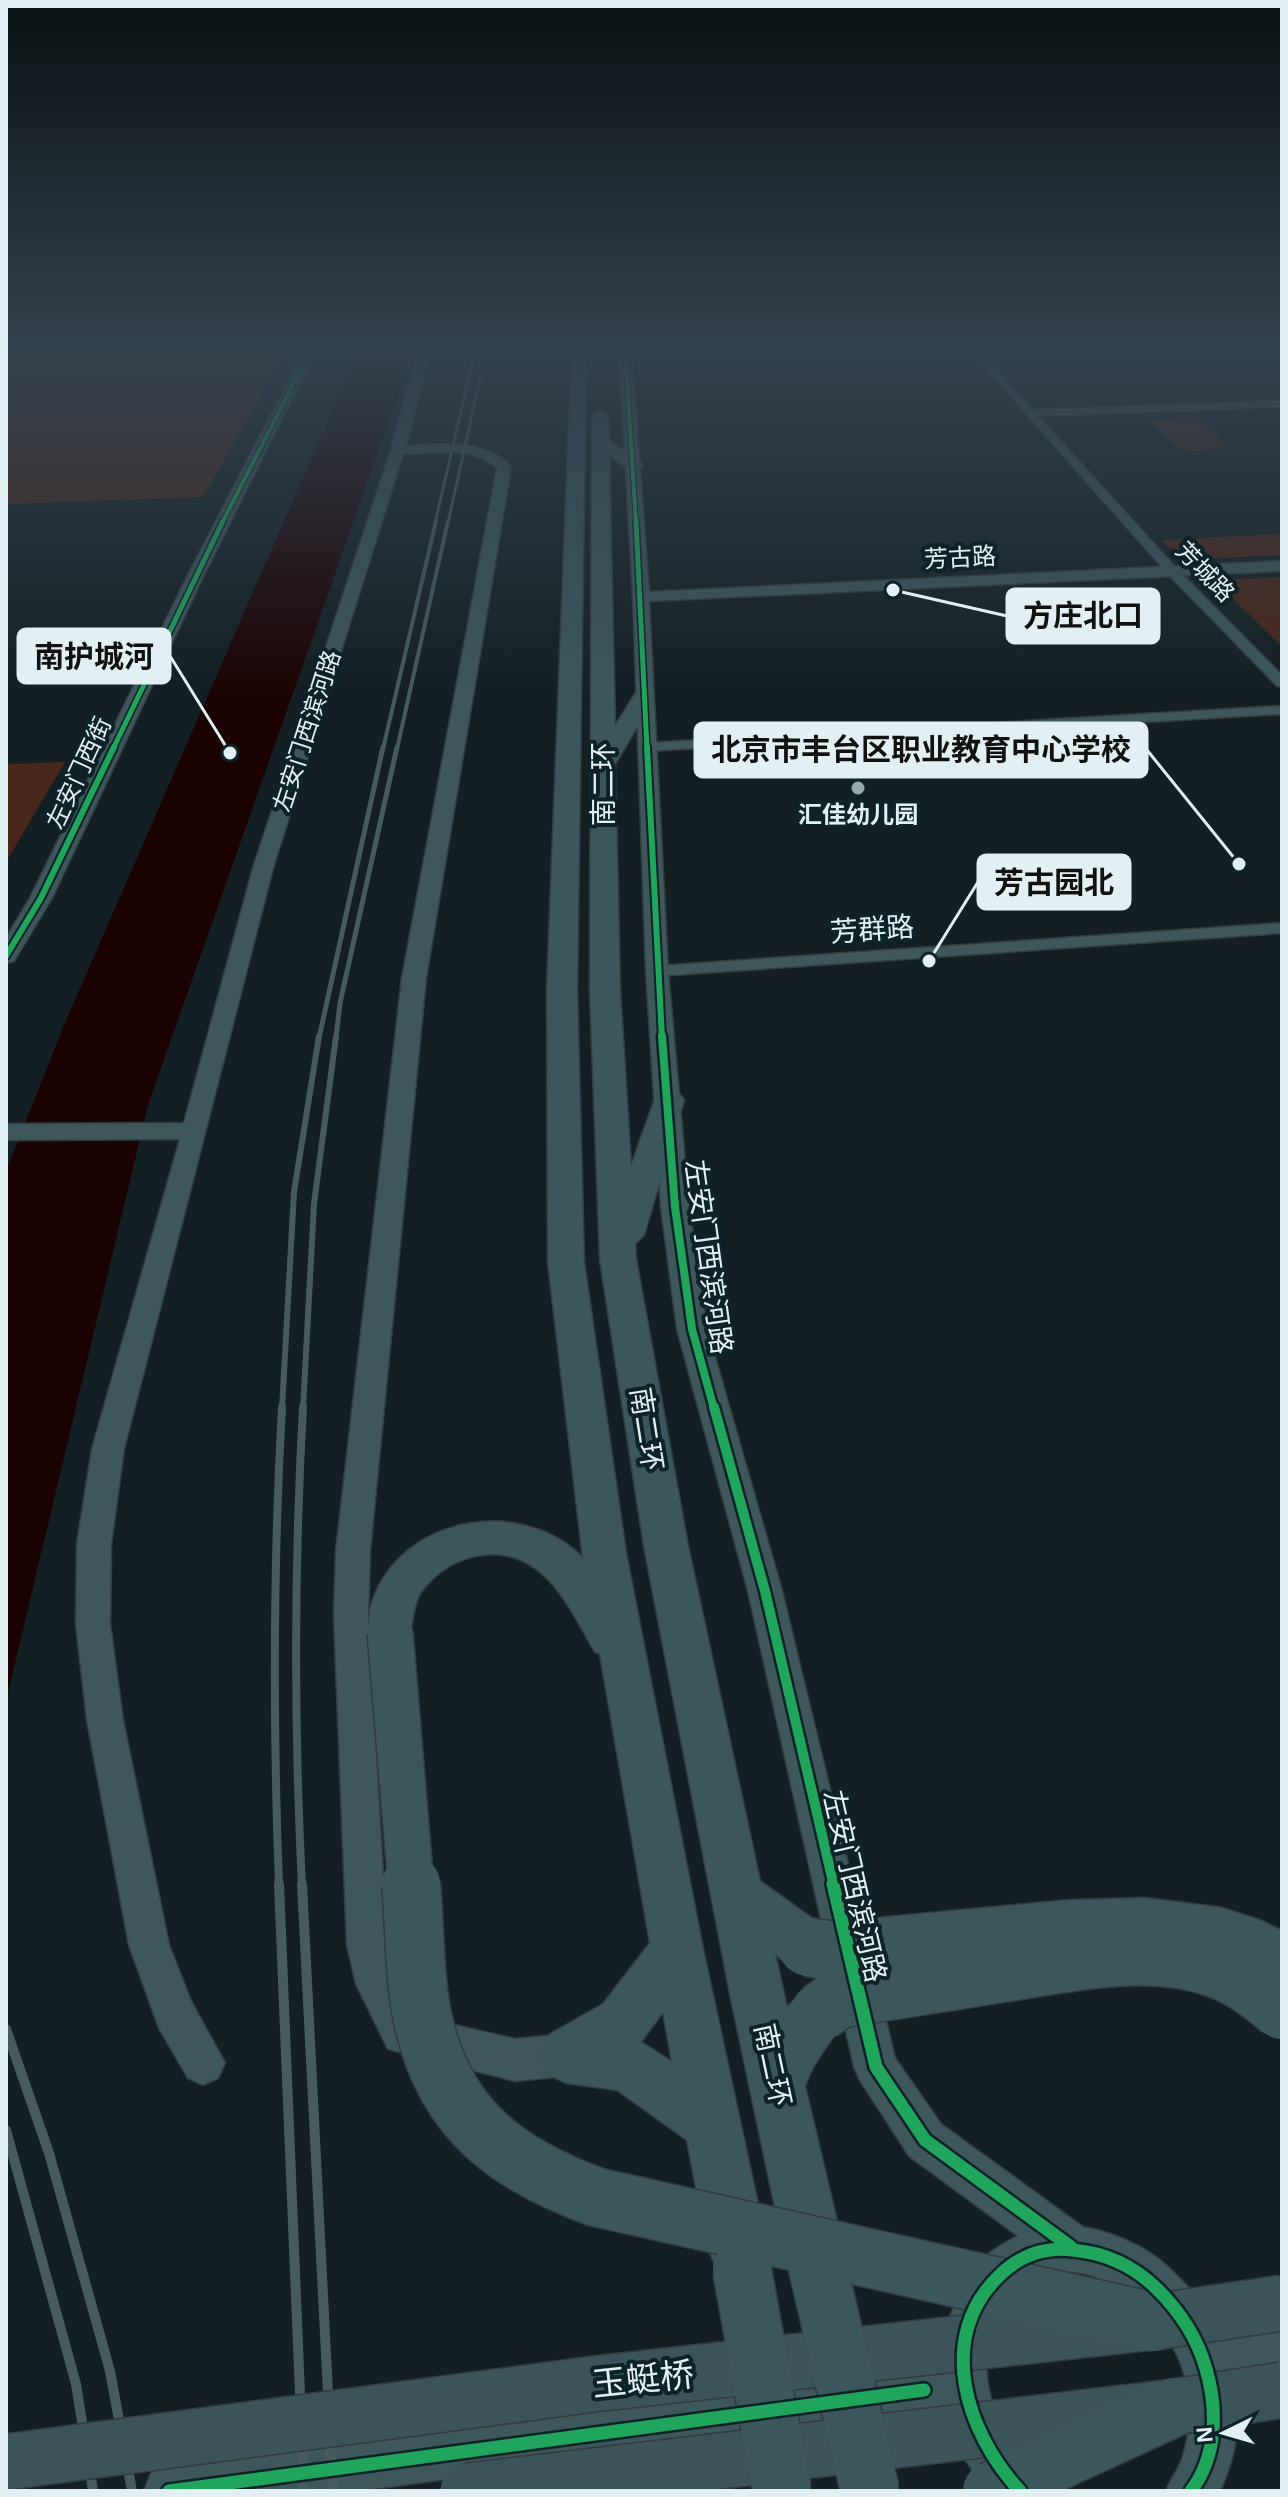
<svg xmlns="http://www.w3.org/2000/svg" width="1288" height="2497" font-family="Helvetica,'Noto Sans SC',sans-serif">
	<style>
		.green { fill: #49261a }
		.water { fill: #1c0303 }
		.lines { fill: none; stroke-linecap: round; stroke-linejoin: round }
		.minor-casing { stroke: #323b3e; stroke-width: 3 }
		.tertiary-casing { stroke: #323b3e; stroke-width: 3 }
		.trunk-casing { stroke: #323b3e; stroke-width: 3 }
		.minor { fill: #3d575b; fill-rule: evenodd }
		.tertiary { fill: #3d575b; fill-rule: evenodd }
		.trunk { fill: #3b575c; fill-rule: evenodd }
		.rail-far5 { stroke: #475a5e; stroke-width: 3 }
		.rail-far4 { stroke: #475a5e; stroke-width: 4 }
		.rail-far3 { stroke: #475a5e; stroke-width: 5 }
		.rail-far2 { stroke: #475a5e; stroke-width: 6 }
		.rail-far1 { stroke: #475a5e; stroke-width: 8 }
		.rail { stroke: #475a5e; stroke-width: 10 }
		.primary-bridge-casing { stroke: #323b3e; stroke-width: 58; stroke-linecap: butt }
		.trunk-bridge-far1-casing { stroke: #323b3e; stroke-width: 48; stroke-linecap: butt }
		.trunk-bridge-casing { stroke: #323b3e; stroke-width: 61; stroke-linecap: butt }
		.primary-bridge { stroke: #3a5459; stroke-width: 55 }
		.trunk-bridge-far1 { stroke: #3b575c; stroke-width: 45 }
		.trunk-bridge { stroke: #3b575c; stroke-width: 58 }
		.cycleway-far5-casing { stroke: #0d2328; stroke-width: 6 }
		.cycleway-far4-casing { stroke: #0d2328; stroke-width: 8 }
		.cycleway-far3-casing { stroke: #0d2328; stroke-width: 10 }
		.cycleway-far2-casing { stroke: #0d2328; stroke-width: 13 }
		.cycleway-far1-casing { stroke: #0d2328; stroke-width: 15 }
		.cycleway-casing { stroke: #0d2328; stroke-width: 18 }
		.cycleway-far5 { stroke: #20a55d; stroke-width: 4 }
		.cycleway-far4 { stroke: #20a55d; stroke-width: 5 }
		.cycleway-far3 { stroke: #20a55d; stroke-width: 6 }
		.cycleway-far2 { stroke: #20a55d; stroke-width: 8 }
		.cycleway-far1 { stroke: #20a55d; stroke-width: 10 }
		.cycleway { stroke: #20a55d; stroke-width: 13 }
		.poi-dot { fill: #9aa7aa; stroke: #0d2328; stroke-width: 3 }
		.labels { text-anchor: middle; stroke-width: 8; stroke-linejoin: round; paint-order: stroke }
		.far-street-label { font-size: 24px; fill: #e2f0f3; stroke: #0d2328 }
		.far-poi-label { font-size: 24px; font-weight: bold; fill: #e2f0f3; stroke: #0d2328 }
		.street-label { font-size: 28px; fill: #e2f0f3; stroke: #0d2328 }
		.near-street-label { font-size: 34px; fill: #e2f0f3; stroke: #0d2328 }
		.leader { fill: none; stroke: #e2f0f3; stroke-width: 3 }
		.callout-dot { fill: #e2f0f3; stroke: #0d2328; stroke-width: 3 }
		.callout { fill: #e2f0f3; stroke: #e2f0f3; stroke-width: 3 }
		.callout-label { font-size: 30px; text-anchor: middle; font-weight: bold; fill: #111 }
	</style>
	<rect width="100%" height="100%" fill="#131f22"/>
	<path class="green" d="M 6,347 L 289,347 L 203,497 L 6,504 Z
		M 1197,417 L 1227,445 C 1178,458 1183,452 1148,419 Z
		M 1282,534 L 1282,555 L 1200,559 L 1174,553 L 1162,540 Z
		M 1282,577 L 1282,647 L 1214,580 Z
		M 65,762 L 6,862 L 6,764 Z"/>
	<path class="water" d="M 357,347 L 412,347 L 406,372 L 148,1105 L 6,1701 L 6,1171 L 64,1025 L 344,384 Z"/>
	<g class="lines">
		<defs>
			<path id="minor" d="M 967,347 L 976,347 L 1033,410 L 1282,401 L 1282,407 L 1038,416 L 1177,569 L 1282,675 L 1282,687 L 1277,686 L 1169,575 Z
				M 1282,706 L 1282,714 L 647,751 L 640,747 L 647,743 Z
				M 1282,923 L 1282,933 L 657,976 L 648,971 L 657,966 Z"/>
			<path id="tertiary" d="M 306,347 L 318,347 L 203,577 L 52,898 L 14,961 L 6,963 L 6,938 L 30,898 L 187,577 Z
				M 419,347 L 431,347 L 406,446 C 441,444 485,438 511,467 L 426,978 L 370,1551 L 368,1615 L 387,1945 L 396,1978 L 416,2016 L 515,2039 L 566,2034 L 581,2040 L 587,2055 L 581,2070 L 566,2076 L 515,2081 L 388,2049 L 356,1984 L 347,1945 L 334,1615 L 336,1551 L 402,978 L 497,468 C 472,445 435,453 403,454 L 273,868 L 124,1449 L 111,1544 L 110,1624 L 123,1720 L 169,1945 L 191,2001 L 225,2063 L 218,2078 L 203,2085 L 188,2078 L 159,2028 L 129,1945 L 87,1720 L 76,1624 L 77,1544 L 92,1449 L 180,1139 L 6,1140 L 6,1124 L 184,1123 L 253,868 L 391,450 Z
				M 619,347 L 631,347 L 649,592 L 1282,561 L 1282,571 L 649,601 L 668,971 L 689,1207 L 707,1329 L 782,1591 L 895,2058 L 941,2124 L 1083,2227 C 1112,2232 1145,2246 1167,2266 C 1189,2286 1209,2315 1239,2325 C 1250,2329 1270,2322 1282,2321 L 1282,2369 L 1232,2374 C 1242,2416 1238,2452 1220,2491 L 1166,2491 C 1171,2478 1181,2466 1184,2453 C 1192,2424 1191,2385 1178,2357 C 1150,2297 1072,2238 1013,2294 C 995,2311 986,2335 986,2360 C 986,2387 993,2413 1007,2436 C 1018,2453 1042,2470 1041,2491 L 986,2491 L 965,2459 L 944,2405 L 924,2415 L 358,2491 L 144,2491 L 151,2473 L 169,2466 L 912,2367 C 921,2357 936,2346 942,2334 C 967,2284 961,2264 1018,2236 L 909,2156 L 861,2082 L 854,2067 L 748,1591 L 677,1329 L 661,1207 L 646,971 L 633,597 Z"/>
			<path id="trunk" d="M 572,347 L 586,347 L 577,990 L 584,1262 L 626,1553 L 703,1949 L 767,2246 L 758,2267 L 737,2276 L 716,2267 L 707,2246 L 687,2140 L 617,2090 L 566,2083 L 547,2074 L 538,2055 L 547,2036 L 603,2004 L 650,1943 L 600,1654 L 595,1652 C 569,1607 544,1547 482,1555 C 457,1558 436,1572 421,1592 C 411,1607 414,1629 406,1645 L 390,1651 L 374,1645 C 366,1628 368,1610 376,1592 C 411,1514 524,1498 583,1558 L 548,1262 L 547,990 ZM 663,2012 L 672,2062 L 641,2042 Z
				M 600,411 L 608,416 L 609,440 L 643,465 L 640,469 L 628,469 L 609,455 L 615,726 L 635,694 L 651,694 L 654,699 L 615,764 L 620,990 L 631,1166 L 657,1093 L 668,1090 L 679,1093 L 684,1100 L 644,1235 L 635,1244 L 636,1259 L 688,1546 L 760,1881 L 827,1929 L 834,1947 L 827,1965 L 808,1972 L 789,1965 L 775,1954 L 787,2007 L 801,1993 L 820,1985 L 839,1993 L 847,2012 C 835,2041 816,2054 805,2086 L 845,2255 L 836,2276 L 815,2285 L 794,2276 L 785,2255 L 730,1994 L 644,1546 L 600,1259 L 590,990 L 592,416 Z"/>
		</defs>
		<use href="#minor" class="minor-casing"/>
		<use href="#tertiary" class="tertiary-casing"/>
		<use href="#trunk" class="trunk-casing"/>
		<use href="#minor" class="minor"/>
		<use href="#tertiary" class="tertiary"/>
		<use href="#trunk" class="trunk"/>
		<path class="rail-far5" d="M 435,523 L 476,347
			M 448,523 L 481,374"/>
		<path class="rail-far4" d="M 383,749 L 436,521
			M 397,749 L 448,521"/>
		<path class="rail-far3" d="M 319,1038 L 383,747
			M 336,1038 L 340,1003 L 397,747"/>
		<path class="rail-far2" d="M 282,1409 L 294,1192 L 319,1036
			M 303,1409 L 314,1204 L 336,1036"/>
		<path class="rail-far1" d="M 279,1886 C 273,1727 273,1566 282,1407
			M 302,1886 C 294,1727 294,1566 303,1407"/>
		<path class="rail" d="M 279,1884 L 304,2491
			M 302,1884 L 333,2491
			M 6,2029 L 49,2153 L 110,2371 L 132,2491
			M 6,2130 L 76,2384 L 93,2491"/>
		<defs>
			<path id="primary-bridge" d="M 6,2462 L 594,2384 L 1154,2322 L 1282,2303
				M 468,2491 L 1174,2407 L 1282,2390"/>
			<path id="trunk-bridge-far1" d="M 390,1632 L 411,1886"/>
			<path id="trunk-bridge" d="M 411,1884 C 415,1925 414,1985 424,2024 C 446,2120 508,2165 596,2197 L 1154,2322
				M 808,1947 L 834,1951 L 1071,1929 L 1144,1927 L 1215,1936 L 1249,1947 L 1282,1963
				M 820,2012 L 838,1999 C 893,1990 947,1982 1002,1973 C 1072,1962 1152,1943 1221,1970 C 1244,1979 1263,1994 1282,2010
				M 815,2255 L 870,2491
				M 742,2270 L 782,2491
				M 992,2491 L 1174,2407"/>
		</defs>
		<use href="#primary-bridge" class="primary-bridge-casing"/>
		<use href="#trunk-bridge-far1" class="trunk-bridge-far1-casing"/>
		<use href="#trunk-bridge" class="trunk-bridge-casing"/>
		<use href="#primary-bridge" class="primary-bridge"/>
		<use href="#trunk-bridge-far1" class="trunk-bridge-far1"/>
		<use href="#trunk-bridge" class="trunk-bridge"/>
		<defs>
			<path id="cycleway-far5" d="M 625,347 L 636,523
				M 222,523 L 312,347"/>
			<path id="cycleway-far4" d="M 636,521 L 647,749
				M 113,749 L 223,521"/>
			<path id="cycleway-far3" d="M 647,747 L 662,1038
				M 6,956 L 41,898 L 114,747"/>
			<path id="cycleway-far2" d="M 662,1036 L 675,1207 L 692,1329 L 714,1409"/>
			<path id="cycleway-far1" d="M 714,1407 L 765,1591 L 834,1886"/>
			<path id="cycleway" d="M 833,1884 L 876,2067 L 925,2140 L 1071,2247
				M 169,2491 L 924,2390
				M 1020,2491 C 966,2433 934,2336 1001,2274 C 1021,2255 1046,2247 1073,2250 C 1105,2253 1132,2265 1155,2287 C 1178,2309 1197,2337 1206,2369 C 1218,2410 1217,2456 1191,2491"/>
		</defs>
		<use href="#cycleway-far5" class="cycleway-far5-casing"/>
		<use href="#cycleway-far4" class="cycleway-far4-casing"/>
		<use href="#cycleway-far3" class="cycleway-far3-casing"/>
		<use href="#cycleway-far2" class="cycleway-far2-casing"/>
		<use href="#cycleway-far1" class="cycleway-far1-casing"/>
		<use href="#cycleway" class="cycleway-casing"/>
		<use href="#cycleway-far5" class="cycleway-far5"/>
		<use href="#cycleway-far4" class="cycleway-far4"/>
		<use href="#cycleway-far3" class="cycleway-far3"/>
		<use href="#cycleway-far2" class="cycleway-far2"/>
		<use href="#cycleway-far1" class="cycleway-far1"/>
		<use href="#cycleway" class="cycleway"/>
	</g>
	<linearGradient id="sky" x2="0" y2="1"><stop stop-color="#0a1113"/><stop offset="0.5" stop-color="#33424f"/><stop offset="1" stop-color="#33424f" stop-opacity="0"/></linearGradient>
	<rect width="1288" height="697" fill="url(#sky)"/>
	<circle class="poi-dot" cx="858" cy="788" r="8"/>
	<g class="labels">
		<g class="far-street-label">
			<text transform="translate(960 558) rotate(-3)" y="8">芳古路</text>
			<text transform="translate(1205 572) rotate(46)" y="8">芳城路</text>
			<text transform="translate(307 731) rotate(-72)" y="8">左安门西滨河路</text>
			<text transform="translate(79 773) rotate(-65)" y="8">左安门西街</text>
		</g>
		<g class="far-poi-label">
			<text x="858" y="823">汇佳幼儿园</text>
		</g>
		<g class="street-label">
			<text transform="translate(603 784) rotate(-90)" y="10">南二环</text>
			<text transform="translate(872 929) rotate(-4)" y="10">芳群路</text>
			<text transform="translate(709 1257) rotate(82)" y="10">左安门西滨河路</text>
			<text transform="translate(647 1429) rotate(81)" y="10">南二环</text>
			<text transform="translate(855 1886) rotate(77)" y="10">左安门西滨河路</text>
			<text transform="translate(773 2065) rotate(78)" y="10">南二环</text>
		</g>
		<g class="near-street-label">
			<text transform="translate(643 2379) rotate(-6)" y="12">玉蜓桥</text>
		</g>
	</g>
	<path class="leader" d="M893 590L1007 616M230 753L170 656M1239 864L1147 750M929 961L978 882"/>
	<g class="callout-dot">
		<circle cx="893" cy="590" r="8"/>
		<circle cx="230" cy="753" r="8"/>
		<circle cx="1239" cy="864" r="8"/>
		<circle cx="929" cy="961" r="8"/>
	</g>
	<g class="callout">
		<rect x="1007" y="589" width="152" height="54" rx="8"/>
		<rect x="18" y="629" width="152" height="54" rx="8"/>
		<rect x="695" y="723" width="452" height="54" rx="8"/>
		<rect x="978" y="855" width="152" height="54" rx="8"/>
	</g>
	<g class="callout-label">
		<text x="1083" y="626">方庄北口</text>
		<text x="94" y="667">南护城河</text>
		<text x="921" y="760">北京市丰台区职业教育中心学校</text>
		<text x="1054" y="893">芳古园北</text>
	</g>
	<rect width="1288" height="2497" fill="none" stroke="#e2f0f3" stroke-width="16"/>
	<g transform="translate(1224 2433) rotate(265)" stroke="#0d2328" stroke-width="6" paint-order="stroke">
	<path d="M0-6L14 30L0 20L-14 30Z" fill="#e2f0f3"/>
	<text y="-12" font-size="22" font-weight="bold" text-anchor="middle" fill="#e2f0f3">N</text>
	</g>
</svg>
